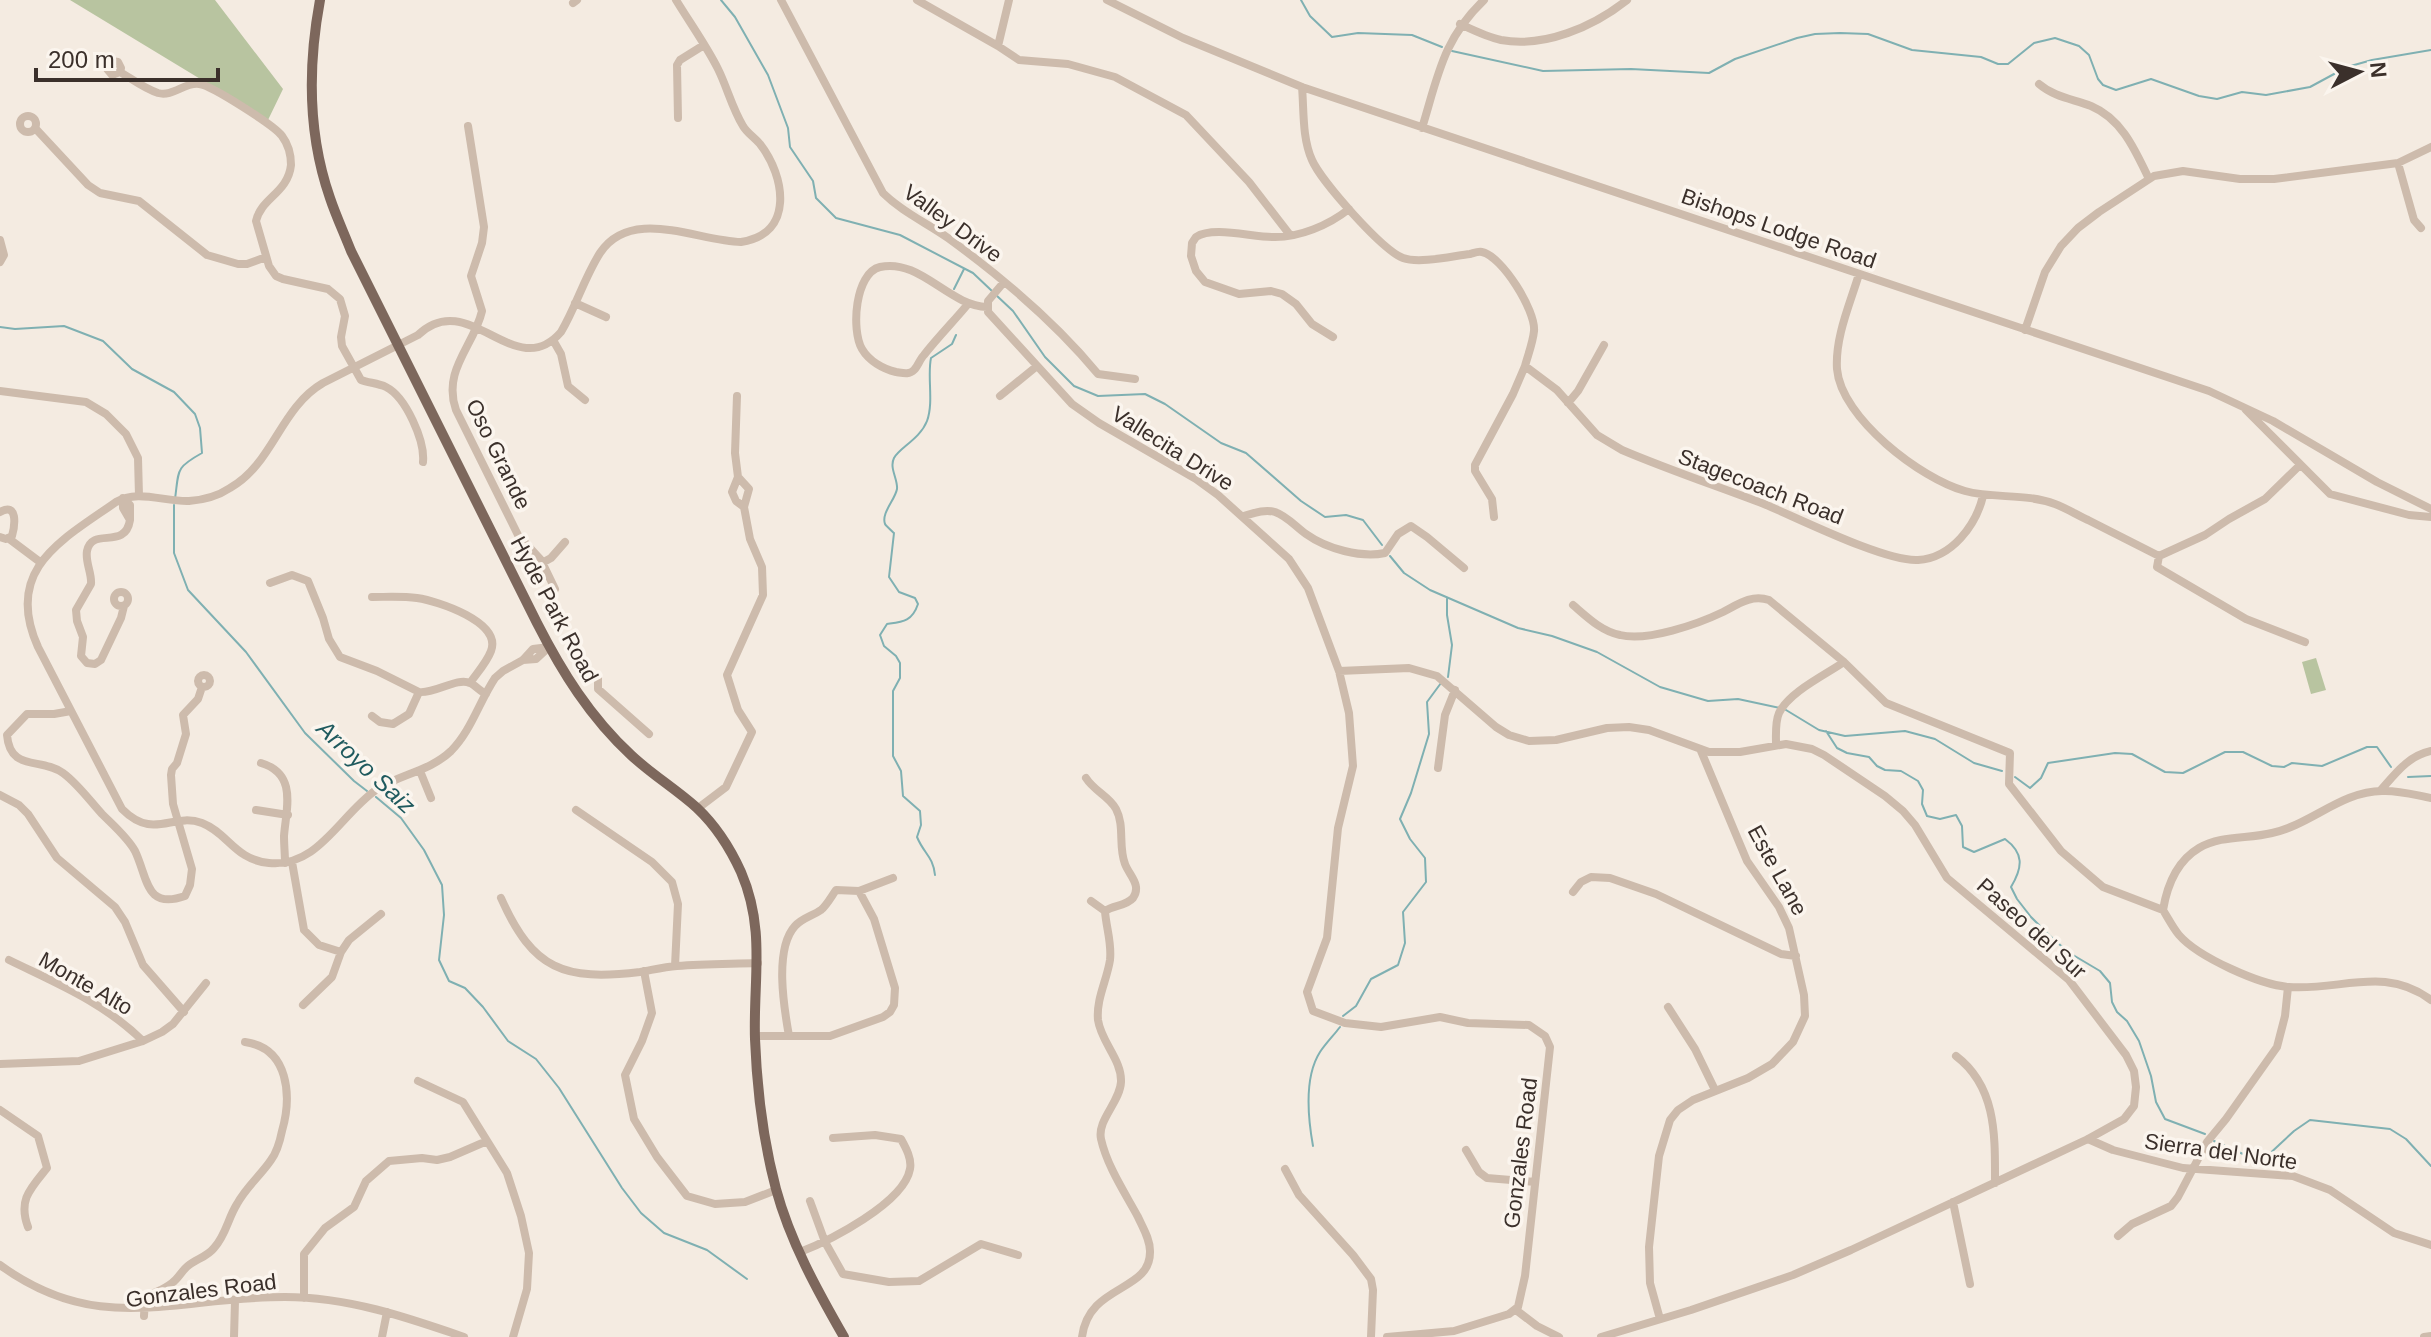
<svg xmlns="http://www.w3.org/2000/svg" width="2431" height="1337" font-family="Helvetica,sans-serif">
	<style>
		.green { fill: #b8c4a0 }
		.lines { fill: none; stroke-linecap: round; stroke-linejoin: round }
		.stream { stroke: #7fb0b2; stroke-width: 2 }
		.minor { stroke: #cdbbac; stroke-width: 8 }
		.major { stroke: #7d675c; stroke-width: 10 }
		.labels { text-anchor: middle; stroke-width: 7; stroke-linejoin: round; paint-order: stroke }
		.street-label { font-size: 22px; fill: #3b302b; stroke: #fbf5ee }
		.water-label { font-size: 24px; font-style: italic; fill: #1f5a5e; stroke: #fbf5ee }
	</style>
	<rect width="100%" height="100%" fill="#f4ebe1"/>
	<path class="green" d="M 70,0 L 215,0 L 283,89 L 268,120 Z
		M 2316,658 L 2326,690 L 2311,694 L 2302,662 Z"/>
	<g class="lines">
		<path class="stream" d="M 721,0 L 735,17 L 768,75 L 788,128 L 790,147 L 813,181 L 816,198 L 836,218 L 900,235 L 973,273 L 992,291
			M 1301,0 L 1310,16 L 1332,37 L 1358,33 L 1412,35 L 1442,47
			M 1452,51 L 1543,71 L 1631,69 L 1709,73 L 1735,59 L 1797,38 L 1815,34 L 1840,33 L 1868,34 L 1912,50 L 1981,57 L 1998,64 L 2008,64 L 2034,43 L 2055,38 L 2079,46 L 2089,55 L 2098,79 L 2103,85 L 2116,90 L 2151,79 L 2199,96 L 2217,99 L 2242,92 L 2266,95 L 2310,87 L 2347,67 L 2372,60 L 2431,50
			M 954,289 L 964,269
			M 996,295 L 1013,311 L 1045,357 L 1074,386 L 1098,396 L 1145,394 L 1165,404 L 1221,443 L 1246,453 L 1301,501 L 1325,517 L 1346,515 L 1363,520 L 1382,545
			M 0,327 L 15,329 L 64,326 L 103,341 L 132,369 L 174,392 L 195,414 L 200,428 L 202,453 C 175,468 179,470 175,499
			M 174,505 L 174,553 L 188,590 L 246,652 L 305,733 L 354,781 L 367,791
			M 1390,556 L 1404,573 L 1430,590 L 1518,628 L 1552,636 L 1597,652 L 1660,687 L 1708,701 L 1738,699 L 1780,708
			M 1447,599 L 1447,615 L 1452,645 L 1448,677
			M 1786,710 L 1819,730 L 1845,736 L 1905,731 L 1935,739 L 1974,763 L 2002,771
			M 1826,731 L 1837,748 L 1847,753 L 1869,757 L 1877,766 L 1885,770 L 1901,771 L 1918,781 L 1923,790 L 1922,804 L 1927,816 L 1940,819 L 1956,815 L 1962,826 L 1963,847 L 1974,852 L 2005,839 C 2024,853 2023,867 2011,887 L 2017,899 L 2031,917 L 2049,935 L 2068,952 L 2100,971 L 2110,983 L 2112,1002 L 2117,1012 L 2127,1021 L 2139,1041 L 2151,1076 L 2156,1102 L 2165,1119 L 2205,1134
			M 2015,777 L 2030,788 L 2041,778 L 2048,763 L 2115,753 L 2132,754 L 2165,772 L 2183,773 L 2225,752 L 2243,752 L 2272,766 L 2284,767 L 2292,763 L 2322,766 L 2367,747 L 2377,747 L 2391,767
			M 2408,777 L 2431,776
			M 376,797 L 401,818 L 424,850 L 442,885 L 444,915 L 439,960 L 449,981 L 465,988 L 483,1007 L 508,1041 L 536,1059 L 559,1088 L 622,1188 L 641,1213 L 664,1233 L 707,1250 L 747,1279
			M 935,875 C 933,856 924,854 917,837 L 921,825 L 920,811 L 903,796 L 901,771 L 893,756 L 893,691 L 900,678 L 900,663 L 896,656 L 884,646 L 880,635 L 887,624 C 902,622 912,622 918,604 L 915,598 L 899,592 L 889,577 L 894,533 C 893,532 886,526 885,524 C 881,513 895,500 897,489 C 898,479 889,468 894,458 C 899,448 920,439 927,421 C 934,402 927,376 931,358 L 952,344 L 956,335
			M 1343,1016 L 1356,1006 L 1371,979 L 1398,965 L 1405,943 L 1403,912 L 1426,882 L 1425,858 L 1410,839 L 1400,819 L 1411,793 L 1429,734 L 1427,702 L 1441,683
			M 2214,1141 L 2243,1154 L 2265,1158 L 2294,1131 L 2310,1120 L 2390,1129 L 2406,1139 L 2431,1166
			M 1313,1146 C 1308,1118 1304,1077 1320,1052 C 1326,1043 1334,1035 1340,1027"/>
		<path class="minor" d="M 781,0 L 883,193 C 902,212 927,223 948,238 C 1003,278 1055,322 1098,374 L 1135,379
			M 917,0 L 998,46
			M 1009,0 L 998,46 L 1019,60 L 1068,64 L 1115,77 L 1186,115 L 1249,182 L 1290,235
			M 1107,0 L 1183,38 L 1302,87 L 2209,391 L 2273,421 L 2377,482 L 2431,509
			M 573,3 L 577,0
			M 1460,24 C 1473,30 1487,37 1501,40 C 1544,48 1593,27 1627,0
			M 120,72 L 121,68 L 118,62 L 112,61 L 107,69 L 112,75 L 120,72 C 132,79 145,89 158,93 C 173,97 185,82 199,84 C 211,85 275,126 282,136 C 288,144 291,155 291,165 C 288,193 261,198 256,221 L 269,266 L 276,276 L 283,279 L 328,289 L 340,299 L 345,316 L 341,337 L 342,346 L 361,380 C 369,383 378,383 386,387 C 406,397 425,441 423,462
			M 2039,84 C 2054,97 2073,99 2091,106 C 2122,119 2135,150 2149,179
			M 1302,87 C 1304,110 1302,138 1312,160 C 1321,181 1382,250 1403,258 C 1419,264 1453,256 1470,254 C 1474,253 1478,251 1482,252 C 1502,256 1536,311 1534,331 C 1533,342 1528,355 1525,366 L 1557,390 L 1597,435 L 1622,450 C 1669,470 1717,486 1764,504 C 1798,518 1885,562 1918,560 C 1952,558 1976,525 1983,496
			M20 124a8 8 0 1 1 16 0a8 8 0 1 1-16 0Z
			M 678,118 L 677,65 L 680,60 L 704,45
			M 468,126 L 484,227 L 482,243 L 471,276 L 482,311 C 474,346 442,370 456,410 L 518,535 L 541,560 L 555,589
			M 35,128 L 88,185 L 100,193 L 139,201 L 207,255 L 238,264 L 247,264 L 266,257
			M 1422,128 C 1438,76 1443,39 1484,0
			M 2398,163 L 2414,220 L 2421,228
			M 0,240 L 4,255 L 0,262
			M 1859,274 C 1850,304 1835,337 1837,369 C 1841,418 1921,479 1965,491 C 1994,499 2026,493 2055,504 C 2066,508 2077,515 2088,520 C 2112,532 2135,544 2159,556 L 2205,535 L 2229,519 L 2265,499 L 2300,465
			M 1004,282 L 988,301 L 988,312 L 1072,404 L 1099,423 L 1196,479 L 1218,495 L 1289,559 L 1308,588 L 1339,671 L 1349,713 L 1353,766 L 1338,828 L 1327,938 L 1307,992 L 1313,1011 L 1345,1023 L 1381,1027 L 1440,1017 L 1468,1023 L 1529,1025 L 1545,1036 L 1550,1047 L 1525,1276 L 1518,1307 L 1509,1314 L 1454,1331 L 1387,1337
			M 575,303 L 606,317
			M 968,304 C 954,321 938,337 924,355 C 920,359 918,366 914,370 C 909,375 903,373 896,372 C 883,369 869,361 862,349 C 851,330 855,273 880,267 C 920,258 949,306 987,307
			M 2025,330 L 2045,272 L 2061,246 L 2078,228 L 2099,212 L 2154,176 L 2183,171 L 2240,179 L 2274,179 L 2398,163 L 2431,147
			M 1333,337 L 1312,324 L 1296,304 L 1282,294 L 1271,291 L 1239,294 L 1205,282 L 1196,271 L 1191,256 L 1192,243 L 1196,237 C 1213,226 1251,237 1272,237 C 1299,238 1329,225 1349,209
			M 553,340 L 561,354 L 568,386 L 585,400
			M 0,391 L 86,402 L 106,414 L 126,434 L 138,458 L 139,496
			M 737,396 L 735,453 L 738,477 L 732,492 L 736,501 L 744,507
			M 1000,396 L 1037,366
			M 1568,403 L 1578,391 L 1604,345
			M 2246,410 L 2330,494 L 2409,515 L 2431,517
			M 123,498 L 130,505 L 130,520 L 123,508 Z
			M 0,512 C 18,502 15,525 12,536 L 6,539 L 0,537
			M 1244,516 C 1254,513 1265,509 1275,512 C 1287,516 1296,527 1306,534 C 1327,549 1361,558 1385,553 L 1398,534 L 1411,526 L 1427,537 L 1464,568
			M 1494,517 L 1492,499 L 1475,471 L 1475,465 L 1513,394 L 1525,366
			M 8,538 L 40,562
			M 2159,556 L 2157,567 L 2246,619 L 2305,642
			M 542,563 L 551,558 L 565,542
			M 270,583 L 292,575 L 308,581 L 323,618 L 329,639 L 340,657 L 377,671 L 419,692 C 435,694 457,677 470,683 C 475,685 480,691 486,694
			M114 599a7 7 0 1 1 14 0a7 7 0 1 1-14 0Z
			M 372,597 C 387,597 402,596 417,598 C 438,601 502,622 491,651 C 487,662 477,673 470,683
			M 1573,605 C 1587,617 1601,631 1620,635 C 1647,642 1698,624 1723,612 C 1738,604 1752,594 1769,600 L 1844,662 L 1886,703 L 2010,753 L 2009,784 L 2061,851 L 2103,887 L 2163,910
			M 124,606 L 121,618 L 101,660 L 95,664 L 87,663 L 81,656 L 83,637 L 77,621 L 76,610 L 91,584 C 92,573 85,562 87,551 C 92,526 125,551 130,520
			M 549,647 L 533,649 L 523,660 L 503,671 L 495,678 C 479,702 471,731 451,751 C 429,772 399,774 376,790 C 340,815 318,868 269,863 C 235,860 228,833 202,823 C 172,812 154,841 122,809 L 38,647 C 3,569 62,540 116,502 C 137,489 165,502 189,501 C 203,500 218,496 230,488 C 273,464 280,408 323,383 L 418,335 C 469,286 515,385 561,332 C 576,307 584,278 600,253 C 631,206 697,241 741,242 C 795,234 785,176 760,144 C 754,137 747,133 743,126 C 732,108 727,87 718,69 C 706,45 690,23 676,0
			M 523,660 L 536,659 L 549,647
			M 1339,671 L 1409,668 L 1437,676 L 1496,727 L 1509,735 L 1529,741 L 1556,740 L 1607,728 L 1629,727 L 1649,730 L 1709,752 L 1740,752 L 1786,744 L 1812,749 L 1824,755 L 1885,796 L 1903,811 L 1915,825 L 1947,878 L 2069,980 L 2126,1055 L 2134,1071 L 2136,1087 L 2134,1106 L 2124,1119 L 2088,1139 L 1851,1250 L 1793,1275 L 1691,1310 L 1601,1337
			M198 681a6 6 0 1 1 12 0a6 6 0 1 1-12 0Z
			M 598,677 L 598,689 L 649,734
			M 71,711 L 54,714 L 27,714 L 7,735 C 10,772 41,757 63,773 C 78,784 90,801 102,814 C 113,825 128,838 135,851 C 148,878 145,910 185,896 L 190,885 L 192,869 L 173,804 L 171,775 L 172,769 L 177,763 L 186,734 L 183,715 L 198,699 L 202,687
			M 372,716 L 380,722 L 393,724 L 409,714 L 419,692
			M 1776,744 C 1776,734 1775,722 1779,713 C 1789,692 1825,675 1844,662
			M 261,763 C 298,774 286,809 284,836 C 284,845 285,854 285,863
			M 1438,768 L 1445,715 L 1455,690
			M 420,771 L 431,798
			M 2381,790 C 2396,773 2408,756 2431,751
			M 0,795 L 19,805 L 28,814 L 57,858 L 115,907 L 125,922 L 143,965 L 184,1012
			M 2431,798 C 2415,795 2398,790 2382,791 C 2342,791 2310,825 2272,833 C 2248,839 2221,835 2199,848 C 2177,861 2167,886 2163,910 C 2168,918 2173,928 2179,935 C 2198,957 2260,985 2289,987 C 2340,991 2385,965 2431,1000
			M 697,809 L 726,787 L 752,732 L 738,710 L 727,675 L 763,595 L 762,567 L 750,539 L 744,507 L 749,489 L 738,477
			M 256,810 L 288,815
			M 576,810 L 652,862 L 672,882 L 678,904 L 675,966
			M 292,862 L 304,930 L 319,945 L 341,952
			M 1573,892 L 1581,882 L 1591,877 L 1610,878 L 1656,894 L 1781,954 L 1796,956
			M 501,898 C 533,970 564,981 640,972 C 652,970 664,967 677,966 C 704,964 731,964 758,963
			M 1091,901 L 1105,911
			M 9,960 C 58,984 103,1002 143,1041
			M 644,971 L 652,1013 L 642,1041 L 625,1075 L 634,1119 L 657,1157 L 687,1196 L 715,1204 L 745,1202 L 776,1190
			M 303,1005 L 332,977 L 341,952 L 349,940 L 381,914
			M 1668,1007 L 1695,1049 L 1715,1090
			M 755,1036 L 830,1036 L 883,1017 L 890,1012 L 894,1005 L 895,988 L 874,919 L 859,891
			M 789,1036 C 784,1008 774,949 795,926 C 802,918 812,916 821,910 C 827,905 831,897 836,890 L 859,891 L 893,878
			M 1956,1056 C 1997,1087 1995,1137 1995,1183
			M 0,1064 L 79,1061 L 143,1041 L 162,1032 L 173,1024 L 206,983
			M 418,1081 L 463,1102 L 507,1173 L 521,1216 L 529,1253 L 527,1289 L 513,1337
			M 0,1110 L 38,1136 L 47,1168 C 30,1189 18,1200 28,1227
			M 2088,1139 L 2113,1150 L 2183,1168 L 2293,1176 L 2330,1190 L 2394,1233 L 2431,1245
			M 1466,1150 L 1479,1172 L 1487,1178 L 1535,1182
			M 1285,1169 L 1299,1195 L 1353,1255 L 1371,1279 L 1373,1290 L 1371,1337
			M 810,1201 L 825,1242 L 843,1274 L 889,1282 L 919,1281 L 981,1244 L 1018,1255
			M 1953,1202 L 1970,1284
			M 2118,1236 L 2132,1224 L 2171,1206 L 2178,1197 L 2207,1142 L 2226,1119 L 2277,1047 L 2285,1016 L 2288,987
			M 800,1252 C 829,1241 904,1203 910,1169 C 912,1159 906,1148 901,1139 L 875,1135 L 833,1138
			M 0,1265 C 99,1337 173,1297 285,1297 C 348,1297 406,1317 464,1337
			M 304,1298 L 304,1254 L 325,1228 L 354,1207 L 366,1181 L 389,1161 L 422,1158 L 437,1160 L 450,1157 L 487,1141
			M 1516,1310 L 1537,1326 L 1559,1337
			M 144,1316 L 145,1298 C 154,1292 164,1290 172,1283 C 179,1278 182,1270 189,1265 C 197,1259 208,1256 214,1248 C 226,1235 228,1218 237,1204 C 246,1187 261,1175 271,1160 C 277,1152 280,1141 282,1131 C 292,1096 289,1048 245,1042
			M 1660,1319 L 1650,1283 L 1649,1247 L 1659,1156 L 1670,1120 L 1678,1110 L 1693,1100 L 1748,1078 L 1772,1064 L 1793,1042 L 1805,1016 L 1804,995 L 1789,928 L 1779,907 L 1747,861 L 1701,751
			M 234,1337 L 235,1301
			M 382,1337 L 387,1312
			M 1082,1337 C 1089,1283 1151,1293 1150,1251 C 1150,1239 1143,1228 1138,1217 C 1125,1193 1107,1166 1101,1139 C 1097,1120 1120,1102 1121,1082 C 1122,1060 1101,1042 1098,1020 C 1096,999 1107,980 1110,960 C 1112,943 1106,927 1105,911 C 1114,905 1126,906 1133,898 C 1142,885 1129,875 1125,864 C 1118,846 1125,826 1116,809 C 1109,796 1094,791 1086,778
			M 2424,1337 L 2431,1336"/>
		<path class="major" d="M 320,0 C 308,65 308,135 330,198 C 336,216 344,233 351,251 L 537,623 C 562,672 590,717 631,755 C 651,774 676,789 697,808 C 715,825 731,850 741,872 C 766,930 753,980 755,1039 C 757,1090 763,1140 776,1189 C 790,1241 817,1290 844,1337"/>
	</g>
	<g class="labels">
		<g class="street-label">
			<text transform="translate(953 223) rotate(36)" y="8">Valley Drive</text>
			<text transform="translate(1779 228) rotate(19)" y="8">Bishops Lodge Road</text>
			<text transform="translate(1173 448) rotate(32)" y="8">Vallecita Drive</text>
			<text transform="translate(499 454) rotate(64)" y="8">Oso Grande</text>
			<text transform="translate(1761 486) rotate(21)" y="8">Stagecoach Road</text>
			<text transform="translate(555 609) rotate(62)" y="8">Hyde Park Road</text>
			<text transform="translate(1778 870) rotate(61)" y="8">Este Lane</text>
			<text transform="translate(2032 928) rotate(42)" y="8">Paseo del Sur</text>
			<text transform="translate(86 983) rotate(30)" y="8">Monte Alto</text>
			<text transform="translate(2221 1151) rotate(8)" y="8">Sierra del Norte</text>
			<text transform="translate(1520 1153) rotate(-83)" y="8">Gonzales Road</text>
			<text transform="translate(201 1290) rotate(-7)" y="8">Gonzales Road</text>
		</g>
		<g class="water-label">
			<text transform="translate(366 767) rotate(43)" y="8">Arroyo Saiz</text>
		</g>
	</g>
	<g transform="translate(2359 72) rotate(84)" stroke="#fbf5ee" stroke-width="6" paint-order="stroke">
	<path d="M0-6L14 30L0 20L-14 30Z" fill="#3b302b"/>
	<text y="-12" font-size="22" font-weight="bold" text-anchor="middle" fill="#3b302b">N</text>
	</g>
	<path d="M36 68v12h182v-12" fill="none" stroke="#3b302b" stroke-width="4"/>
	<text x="48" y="68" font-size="24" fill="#3b302b" stroke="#fbf5ee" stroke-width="6" paint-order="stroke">200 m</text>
</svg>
